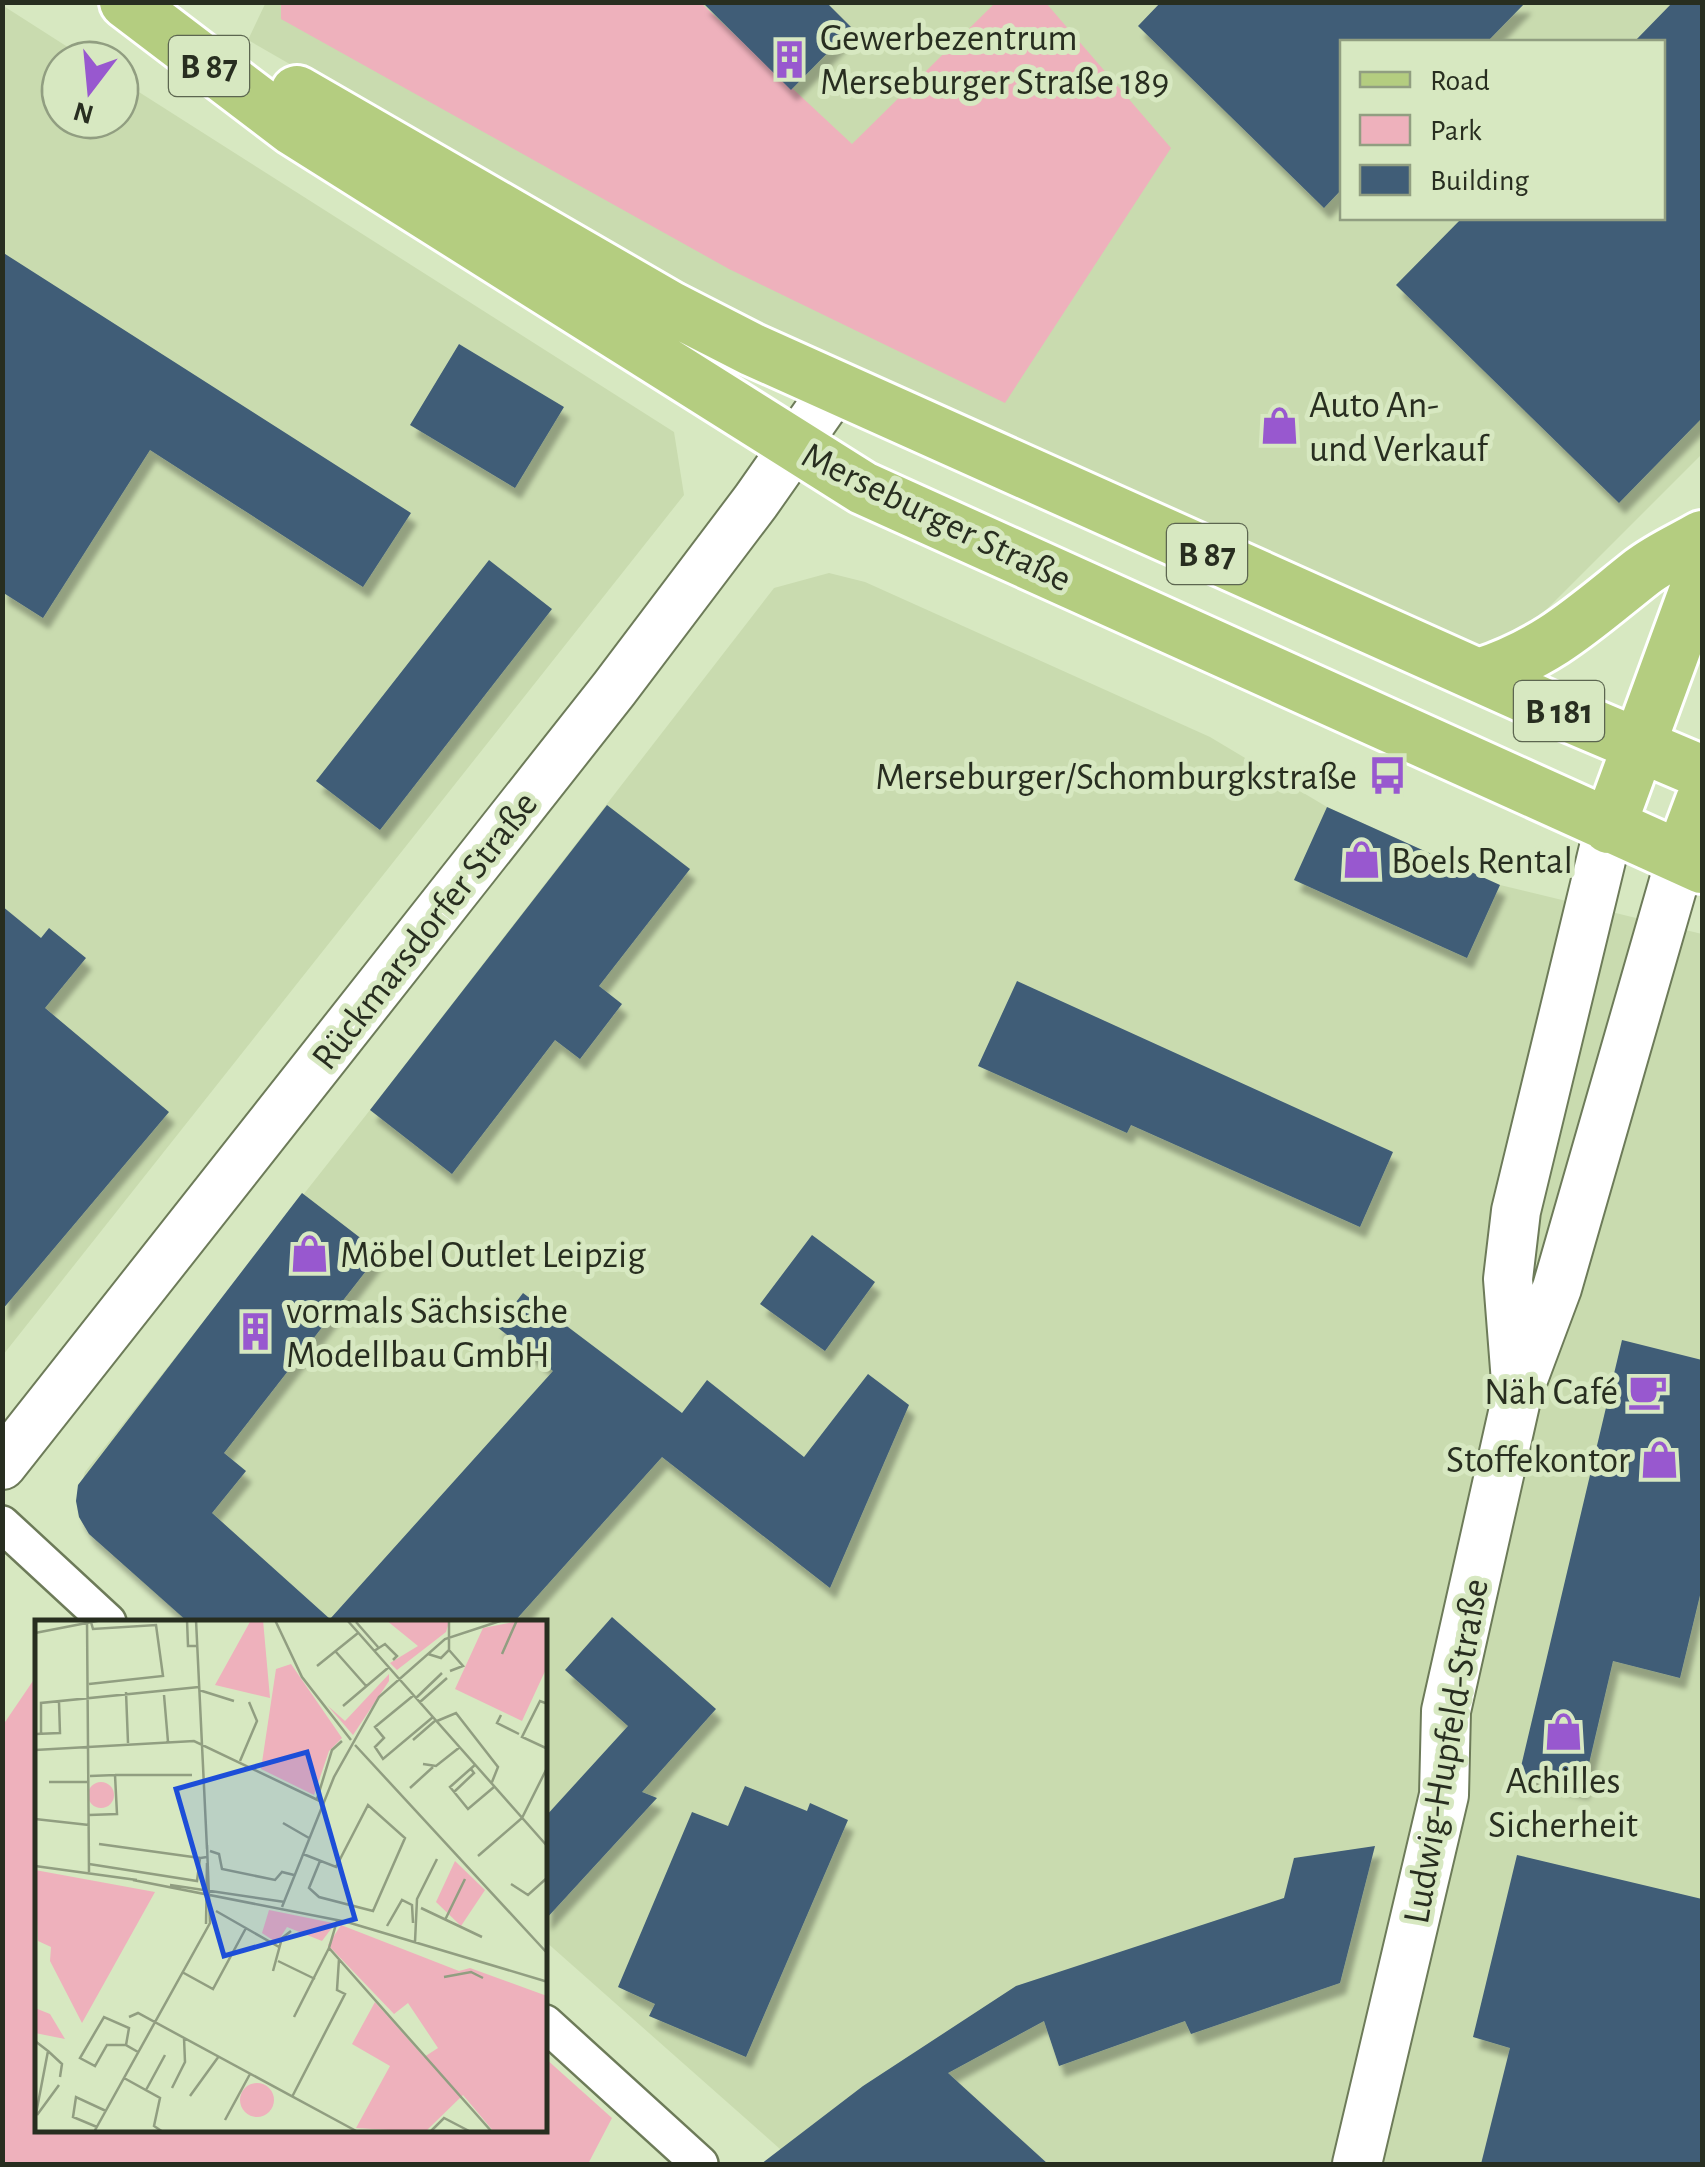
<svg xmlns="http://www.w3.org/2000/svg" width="1705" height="2167" font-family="'Alegreya Sans',sans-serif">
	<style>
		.built { fill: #c9dbaf; fill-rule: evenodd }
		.green { fill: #eeb1bc }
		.building { fill: #405d77; filter: url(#shadow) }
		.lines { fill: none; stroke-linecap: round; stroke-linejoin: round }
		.minor-casing { stroke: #6d7b59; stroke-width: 40 }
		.secondary-casing { stroke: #6d7b59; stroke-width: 52 }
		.primary-casing { stroke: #fff; stroke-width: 58 }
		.minor { stroke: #fff; stroke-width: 35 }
		.secondary { stroke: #fff; stroke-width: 48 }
		.primary { stroke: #b4cd80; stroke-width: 52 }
		.labels { text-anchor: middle; stroke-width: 10; stroke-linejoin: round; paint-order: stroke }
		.shield { fill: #d7e8c1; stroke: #5c6650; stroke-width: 2.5 }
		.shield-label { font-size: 35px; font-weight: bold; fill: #282e20 }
		.poi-label { font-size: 38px; fill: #282e20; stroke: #d7e8c1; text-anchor: start }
		.street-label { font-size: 38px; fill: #282e20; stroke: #d7e8c1 }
		.inset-road { fill: none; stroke: #919e81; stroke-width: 2.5 }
		.view { fill: #1d4ed8; fill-opacity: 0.15; stroke: #1d4ed8; stroke-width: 5 }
		.inset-edge { fill: none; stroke: #282e20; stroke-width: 5 }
	</style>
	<defs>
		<filter id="shadow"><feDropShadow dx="6" dy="11" stdDeviation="2.5" flood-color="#0004"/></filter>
	</defs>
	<rect width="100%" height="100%" fill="#d7e8c1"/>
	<path class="built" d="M 266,2 L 1702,3 L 1702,454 L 1499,657 L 712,307 L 248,40 ZM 1342,42 L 1662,42 L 1662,218 L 1342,218 Z
		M 2,5 L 88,60 L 60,60 L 60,120 L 120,120 L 120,80 L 674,432 L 684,495 L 3,1355 Z
		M 829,573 L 865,582 L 1210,737 L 1327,807 L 1500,885 L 1702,934 L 1702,2164 L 792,2164 L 780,2149 L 545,1941 L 545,1622 L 187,1622 L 89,1534 L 79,1517 L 76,1501 L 85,1472 L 370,1110 L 774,588 Z"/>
	<path class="green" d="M 281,3 L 701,3 L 852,144 L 995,3 L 1046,3 L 1171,148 L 1005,403 L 729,269 L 281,19 Z
		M 37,1675 L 38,2130 L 545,2130 L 545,2058 L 612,2118 L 588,2164 L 3,2164 L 3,1725 Z"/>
	<path class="building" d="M 702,2 L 826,2 L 852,28 L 791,90 Z
		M 1161,2 L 1526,2 L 1487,42 L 1342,42 L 1342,189 L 1324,208 L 1138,26 Z
		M 1673,2 L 1702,2 L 1702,418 L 1619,503 L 1396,285 L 1462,218 L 1662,218 L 1662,42 L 1634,42 Z
		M 2,252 L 411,513 L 363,587 L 150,450 L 43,618 L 2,592 Z
		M 459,344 L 564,407 L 515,488 L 410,425 Z
		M 489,560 L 552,609 L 380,830 L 316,781 Z
		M 607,805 L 690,869 L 599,986 L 622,1004 L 580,1059 L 555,1040 L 452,1174 L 370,1110 Z
		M 1327,807 L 1500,885 L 1467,958 L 1294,880 Z
		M 2,906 L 41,938 L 49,928 L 86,958 L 45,1008 L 169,1112 L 2,1310 Z
		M 1017,981 L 1393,1152 L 1360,1227 L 1131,1125 L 1127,1133 L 978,1066 Z
		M 302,1193 L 380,1253 L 224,1453 L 246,1471 L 212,1513 L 330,1619 L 553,1371 L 497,1327 L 523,1293 L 682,1413 L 707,1380 L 804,1457 L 868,1374 L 909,1405 L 830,1588 L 662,1457 L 514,1622 L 188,1622 L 89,1534 L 79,1517 L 76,1501 L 78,1485 Z
		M 812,1235 L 875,1282 L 825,1351 L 760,1304 Z
		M 1622,1340 L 1702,1360 L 1702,1587 L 1680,1678 L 1613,1661 L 1583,1789 L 1519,1775 Z
		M 612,1617 L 716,1709 L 642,1792 L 657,1798 L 545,1920 L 545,1817 L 628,1726 L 565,1670 Z
		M 745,1786 L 807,1811 L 810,1803 L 848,1820 L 746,2057 L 649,2016 L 655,2004 L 618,1987 L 692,1812 L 728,1826 Z
		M 1375,1846 L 1340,1983 L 1191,2034 L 1185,2021 L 1059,2066 L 1044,2021 L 948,2073 L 1048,2164 L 761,2164 L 863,2086 L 1016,1986 L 1284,1898 L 1294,1858 Z
		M 1517,1855 L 1702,1899 L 1702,2164 L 1481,2164 L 1510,2048 L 1473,2037 Z"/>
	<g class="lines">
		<defs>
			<path id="minor" d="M 2,1524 L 108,1622
				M 545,2023 L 700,2164"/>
			<path id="secondary" d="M 1516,1382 L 1508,1279 L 1516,1211 L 1609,827
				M 2,1465 L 614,689 L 756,501 L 836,387
				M 1357,2164 L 1444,1795 L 1446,1711 L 1517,1395 L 1557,1288 L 1681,857"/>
			<path id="primary" d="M 126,2 L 293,129 L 863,488 L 1702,867
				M 297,92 L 671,308 L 753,350 L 1551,708 L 1702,772
				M 1479,675 C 1550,652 1585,617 1642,572 C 1660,558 1683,548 1702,537
				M 1609,827 L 1702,573
				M 1681,857 L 1702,801"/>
		</defs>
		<use href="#minor" class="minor-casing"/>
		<use href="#secondary" class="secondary-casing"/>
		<use href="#primary" class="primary-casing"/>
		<use href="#minor" class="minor"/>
		<use href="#secondary" class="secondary"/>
		<use href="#primary" class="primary"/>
	</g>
	<defs>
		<symbol id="building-bare" viewBox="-9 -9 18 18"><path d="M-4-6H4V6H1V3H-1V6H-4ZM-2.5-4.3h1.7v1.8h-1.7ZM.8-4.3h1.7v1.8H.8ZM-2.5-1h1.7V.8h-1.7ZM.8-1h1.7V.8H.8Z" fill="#9858cf" stroke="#d7e8c1" stroke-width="2.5" paint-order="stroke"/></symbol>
		<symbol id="shop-bare" viewBox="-9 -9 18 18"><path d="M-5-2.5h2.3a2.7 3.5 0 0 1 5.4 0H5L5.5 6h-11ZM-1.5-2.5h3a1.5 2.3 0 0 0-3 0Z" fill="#9858cf" stroke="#d7e8c1" stroke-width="2.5" paint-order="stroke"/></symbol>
		<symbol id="bus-bare" viewBox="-9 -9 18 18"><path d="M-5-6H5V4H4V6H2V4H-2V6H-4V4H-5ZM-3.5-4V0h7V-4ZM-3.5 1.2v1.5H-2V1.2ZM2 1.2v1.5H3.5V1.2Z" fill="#9858cf" stroke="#d7e8c1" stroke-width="2.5" paint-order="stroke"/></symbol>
		<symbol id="cafe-bare" viewBox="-9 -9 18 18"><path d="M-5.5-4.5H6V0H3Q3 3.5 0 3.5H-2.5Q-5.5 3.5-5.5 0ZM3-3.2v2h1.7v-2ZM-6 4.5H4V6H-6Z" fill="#9858cf" stroke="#d7e8c1" stroke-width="2.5" paint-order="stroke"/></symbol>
	</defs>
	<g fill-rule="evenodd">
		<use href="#building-bare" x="762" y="32" width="55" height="55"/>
		<use href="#shop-bare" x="1252" y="398" width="55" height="55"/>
		<use href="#bus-bare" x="1360" y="748" width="55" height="55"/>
		<use href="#shop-bare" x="1334" y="832" width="55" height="55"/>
		<use href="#shop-bare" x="282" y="1226" width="55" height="55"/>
		<use href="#building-bare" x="228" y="1304" width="55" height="55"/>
		<use href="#cafe-bare" x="1620" y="1364" width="55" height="55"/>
		<use href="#shop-bare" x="1632" y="1432" width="55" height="55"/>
		<use href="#shop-bare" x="1536" y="1704" width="55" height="55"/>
	</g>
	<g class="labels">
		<g class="shield">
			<rect x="169" y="36" width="80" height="60" rx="8"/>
			<rect x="1167" y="524" width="80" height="60" rx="8"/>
			<rect x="1514" y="681" width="90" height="60" rx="8"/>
		</g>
		<g class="shield-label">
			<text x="209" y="78">B 87</text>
			<text x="1207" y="566">B 87</text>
			<text x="1559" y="723">B 181</text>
		</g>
		<g class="poi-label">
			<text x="820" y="50">Gewerbezentrum<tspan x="820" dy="44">Merseburger Straße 189</tspan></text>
			<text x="1309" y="417">Auto An-<tspan x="1309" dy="44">und Verkauf</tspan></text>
			<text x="1357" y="789" text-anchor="end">Merseburger/Schomburgkstraße</text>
			<text x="1391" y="873">Boels Rental</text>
			<text x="340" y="1267">Möbel Outlet Leipzig</text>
			<text x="286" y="1323">vormals Sächsische<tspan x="286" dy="44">Modellbau GmbH</tspan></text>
			<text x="1618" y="1404" text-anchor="end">Näh Café</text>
			<text x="1630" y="1472" text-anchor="end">Stoffekontor</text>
			<text x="1563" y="1793" text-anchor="middle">Achilles<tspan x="1563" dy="44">Sicherheit</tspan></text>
		</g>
		<g class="street-label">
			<text transform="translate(937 516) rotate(26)" y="13">Merseburger Straße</text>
			<text transform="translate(424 930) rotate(-52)" y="13">Rückmarsdorfer Straße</text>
			<text transform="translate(1445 1751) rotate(-80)" y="13">Ludwig-Hupfeld-Straße</text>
		</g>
	</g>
	<g transform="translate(35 1620)">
		<rect width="512" height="512" fill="#d7e8c1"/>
		<path d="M 216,0 L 228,0 L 235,78 L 180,65 ZM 351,0 L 413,0 L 414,2 L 411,12 L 362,50 L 355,43 L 383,26 ZM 489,0 L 512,0 L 512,47 L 487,101 L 420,69 L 448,8 ZM 256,44 L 307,118 L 294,131 L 279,175 L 226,149 L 241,49 ZM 354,54 L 354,61 L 318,115 L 292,85 L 310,101 ZM53 175a13 13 0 1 1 26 0a13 13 0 1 1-26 0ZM 420,241 L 450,270 L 426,306 L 401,282 ZM 0,250 L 120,272 L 47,403 L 15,341 L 16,327 L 3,321 ZM 234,290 L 298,303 L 299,305 L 287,321 L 252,307 L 242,323 L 227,313 ZM 306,305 L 424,351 L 435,348 L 512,376 L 512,512 L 459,512 L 428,475 L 390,512 L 321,508 L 355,446 L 317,424 L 340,382 L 389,437 L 403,428 L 373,383 L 359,394 L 293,325 ZM 0,388 L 15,394 L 30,419 L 0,413 ZM205 480a17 17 0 1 1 34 0a17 17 0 1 1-34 0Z" fill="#eeb1bc"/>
		<path class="inset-road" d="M 52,0 L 54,252M 152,0 L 153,26 L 162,26M 161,0 L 172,229M 240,0 L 267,57 L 316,120M 312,0 L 513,227M 321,2 L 343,27M 0,13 L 67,0M 414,30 L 428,46 L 415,51M 339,31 L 350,24 L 362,36 L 358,40M 301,32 L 332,67M 393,34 L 406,38 L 414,30 L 414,0M 467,34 L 482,0M 282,46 L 323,13M 54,64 L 128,56 L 121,5 L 58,9 L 56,2M 164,70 L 199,81M 91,72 L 93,123M 129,75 L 133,122M 379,75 L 340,107 L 349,118 L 340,127 L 348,139 L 398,97M 381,78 L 407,53M 385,82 L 412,58M 513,84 L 505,81 L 487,117 L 513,129M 308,86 L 354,47M 466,95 L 462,103 L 484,114M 402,101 L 421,93 L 463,147 L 457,162M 0,114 L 25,113 L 24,82M 6,114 L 6,83 L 164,67M 378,120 L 401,100M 320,125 L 513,334M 0,130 L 159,121 L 289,183M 205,141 L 222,101 L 214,82M 388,144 L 401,146 L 425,127M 441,144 L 415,167 L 433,189 L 459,167M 80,155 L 157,155M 14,162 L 54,162M 375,168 L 398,147M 419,172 L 439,153 L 436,149M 282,179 L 297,130 L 307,121M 54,195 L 82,194 L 80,155 L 55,156M 0,199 L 54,205M 248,203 L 274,218M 64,224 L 165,238M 175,231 L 184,234 L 187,249 L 240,260 L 247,252 L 259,255M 268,234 L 301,247 L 333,185 L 370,218 L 338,291 L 284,277 L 274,268 L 285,241M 443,236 L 487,198 L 513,146M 54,244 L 162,261 L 165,238 L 172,237M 0,246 L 102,260M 98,260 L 312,302 L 513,362M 476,264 L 493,275 L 513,257M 135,265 L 250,282M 247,287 L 299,157 L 344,77 L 410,19 L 468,0M 386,288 L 447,317M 181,291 L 244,327M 410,300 L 430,259M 302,301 L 294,328 L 457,512M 171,304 L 172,243M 352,306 L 367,280 L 377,285 L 378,303M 380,322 L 382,279 L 402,239M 243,341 L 280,359M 238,351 L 247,318 L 256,311M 147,352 L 178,369 L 211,308M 409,357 L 436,352 L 448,358M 94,397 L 103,393 L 323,512M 259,397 L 294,328M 0,421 L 13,431 L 0,499M 91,425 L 72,425 L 60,446 L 45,438 L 69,397 L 94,408 L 91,425 L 103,432M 13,431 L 27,444 L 25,457M 89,458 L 125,478 L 119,506 L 128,512M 137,468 L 150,442 L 149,418M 111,470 L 130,435M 155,476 L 184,436M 257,477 L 310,374 L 302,370 L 304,339M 2,495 L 24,465M 190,500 L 215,454M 62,507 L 38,497 L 41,477 L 71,491M 59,512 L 175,303 L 172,225M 395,512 L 409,498 L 436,512"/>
		<path class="view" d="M 272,132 L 320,299 L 189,336 L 141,169 Z"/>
		<rect width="512" height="512" class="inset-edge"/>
	</g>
	<rect width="1705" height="2167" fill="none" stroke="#282e20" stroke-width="10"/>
	<rect x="1340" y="40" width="325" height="180" fill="#d7e8c1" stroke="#919e81" stroke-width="2.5"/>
	<rect x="1360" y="72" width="50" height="15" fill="#b4cd80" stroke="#919e81" stroke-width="2.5"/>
	<text x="1430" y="90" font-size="30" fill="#282e20">Road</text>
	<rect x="1360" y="115" width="50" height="30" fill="#eeb1bc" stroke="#919e81" stroke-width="2.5"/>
	<text x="1430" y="140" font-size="30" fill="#282e20">Park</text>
	<rect x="1360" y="165" width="50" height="30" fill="#405d77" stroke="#919e81" stroke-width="2.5"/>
	<text x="1430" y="190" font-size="30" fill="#282e20">Building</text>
	<g transform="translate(90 90) rotate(196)"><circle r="48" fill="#d7e8c1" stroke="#919e81" stroke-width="2.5"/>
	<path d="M0-8L18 38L0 25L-18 38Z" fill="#9858cf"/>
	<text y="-15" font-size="28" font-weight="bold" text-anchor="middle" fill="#282e20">N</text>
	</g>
</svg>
